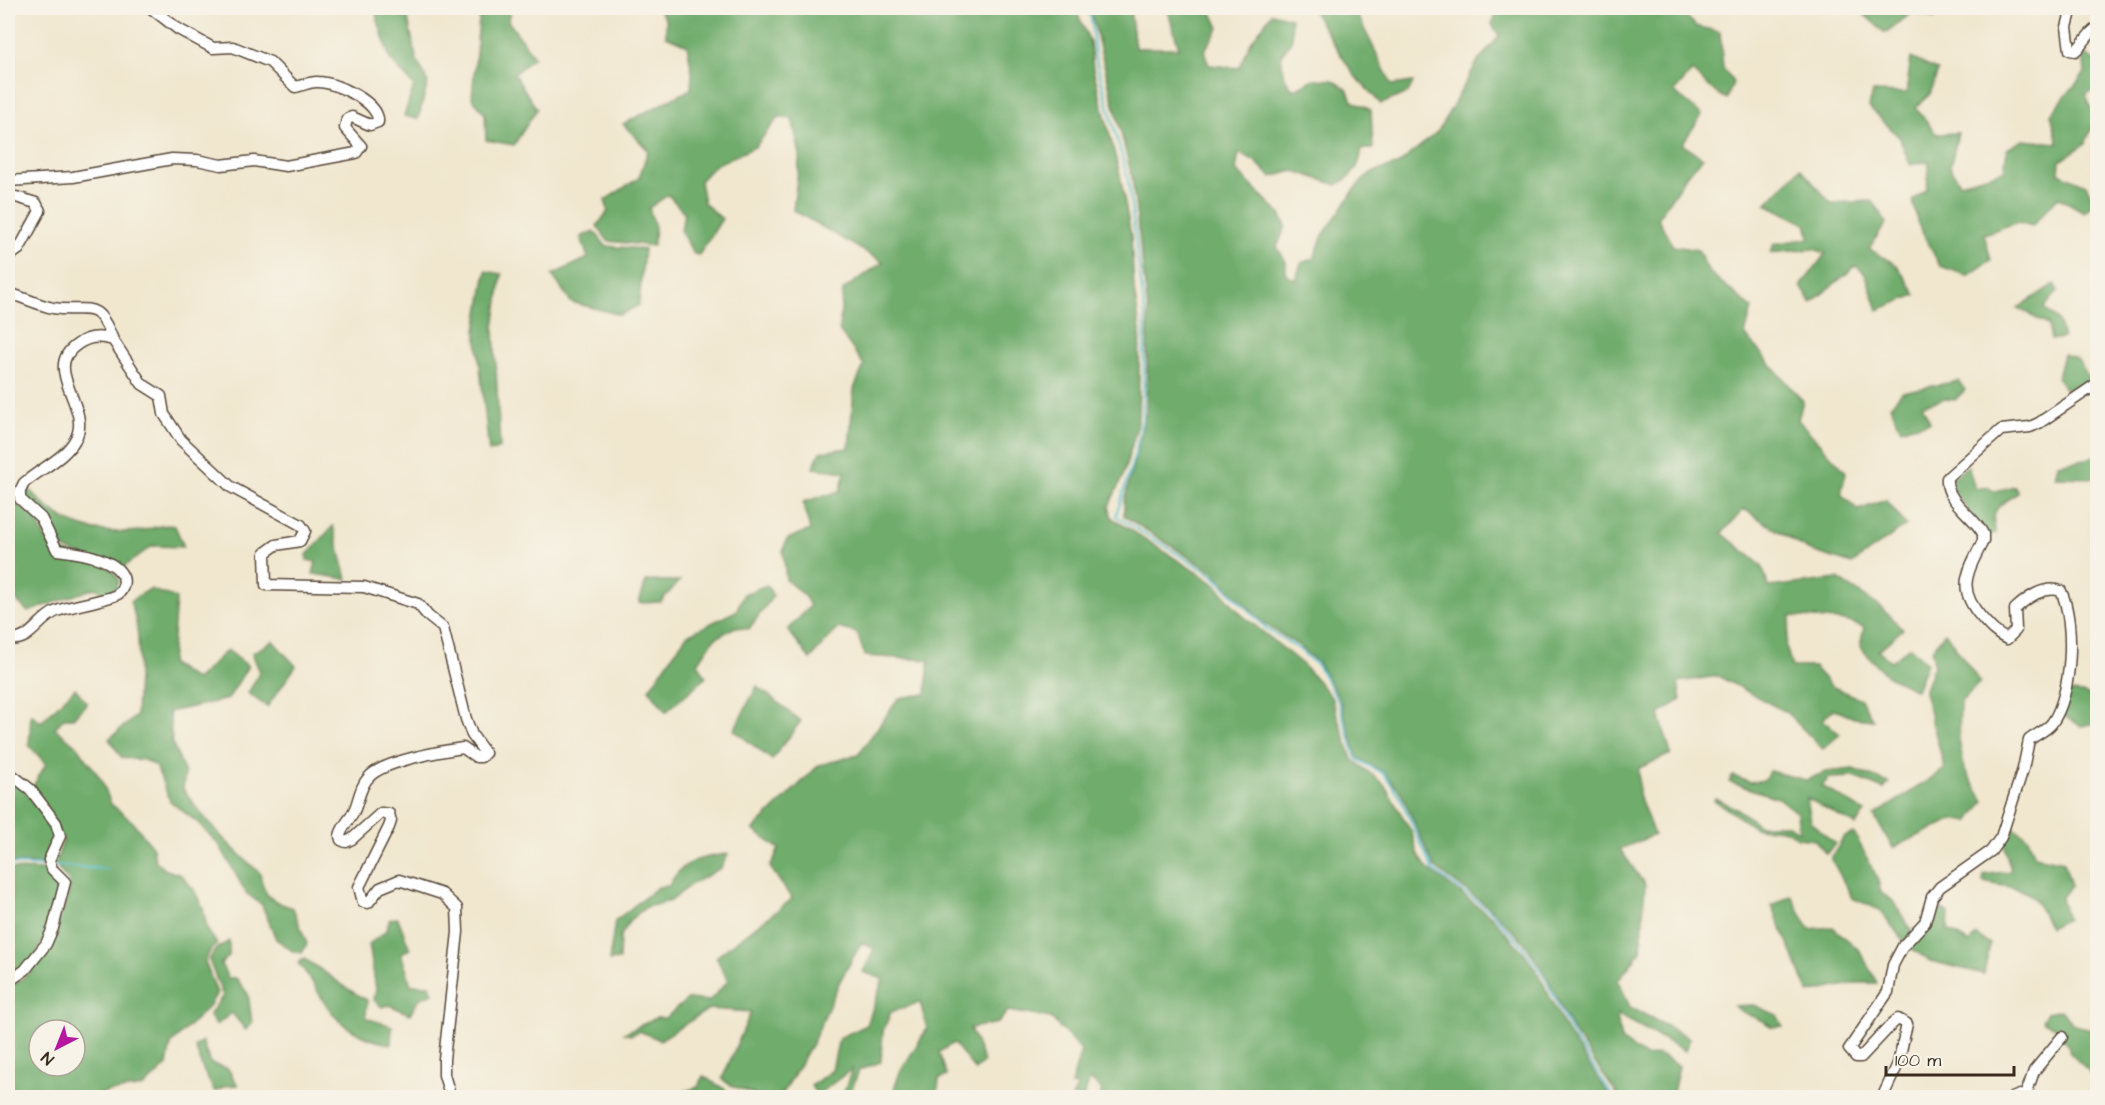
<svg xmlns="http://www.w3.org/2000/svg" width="2105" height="1105" font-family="'Architects Daughter',sans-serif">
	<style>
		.forest { fill: #6fac6c; stroke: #556b45; stroke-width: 1.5; fill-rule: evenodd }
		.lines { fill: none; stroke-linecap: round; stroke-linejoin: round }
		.stream { stroke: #58c1d5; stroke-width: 2 }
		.street-casing { stroke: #564639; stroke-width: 13 }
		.street { stroke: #fff; stroke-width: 10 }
	</style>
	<rect width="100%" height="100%" fill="#f7f3e8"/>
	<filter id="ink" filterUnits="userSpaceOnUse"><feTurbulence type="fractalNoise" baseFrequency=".0167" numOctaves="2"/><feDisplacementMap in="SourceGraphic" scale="12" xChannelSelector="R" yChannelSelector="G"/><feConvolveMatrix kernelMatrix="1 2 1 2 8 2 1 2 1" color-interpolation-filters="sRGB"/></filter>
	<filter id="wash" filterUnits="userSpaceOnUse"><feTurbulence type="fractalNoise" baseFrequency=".008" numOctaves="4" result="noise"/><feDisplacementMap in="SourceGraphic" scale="24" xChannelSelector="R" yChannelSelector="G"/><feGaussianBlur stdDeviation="1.35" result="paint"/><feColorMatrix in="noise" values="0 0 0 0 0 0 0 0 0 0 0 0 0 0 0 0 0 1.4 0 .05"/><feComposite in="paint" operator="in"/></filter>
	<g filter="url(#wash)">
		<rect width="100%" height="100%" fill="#f1e7cf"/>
		<path class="forest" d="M 374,8 L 422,8 L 407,14 L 416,58 L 428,82 L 418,119 L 404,116 L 414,86 L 390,59 Z
			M 480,8 L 510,8 L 508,21 L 534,57 L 514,74 L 537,109 L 514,145 L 486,140 L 485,114 L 472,98 Z
			M 658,8 L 1075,8 L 1090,42 L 1093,69 L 1120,175 L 1131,236 L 1134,288 L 1140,330 L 1138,424 L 1123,476 L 1109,506 L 1112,518 L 1215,584 L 1241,614 L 1302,664 L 1316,679 L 1331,697 L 1352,759 L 1384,784 L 1412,833 L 1417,853 L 1428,869 L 1492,917 L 1525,954 L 1539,975 L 1568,1034 L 1611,1097 L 1101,1098 L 1101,1088 L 1090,1080 L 1083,1097 L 1072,1097 L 1078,1086 L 1071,1085 L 1081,1050 L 1051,1018 L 1008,1011 L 998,1023 L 970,1028 L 984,1062 L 975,1070 L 954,1043 L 939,1052 L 947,1076 L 939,1079 L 937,1097 L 891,1097 L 900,1072 L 927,1029 L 920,1002 L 891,1012 L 883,1031 L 881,1062 L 859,1070 L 849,1097 L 842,1097 L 852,1069 L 817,1095 L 811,1086 L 832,1070 L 839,1038 L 867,1025 L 883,979 L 863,972 L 874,949 L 862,942 L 840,981 L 813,1042 L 782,1095 L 758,1097 C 747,1089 731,1089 722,1079 L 751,1012 L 709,1009 L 660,1040 L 639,1031 L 631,1035 L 624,1033 L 656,1018 L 665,1018 L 688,999 L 709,1001 L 728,981 L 716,957 L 792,899 L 770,867 L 779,849 L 753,830 L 819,765 L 858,755 L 899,698 L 926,694 L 929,660 L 865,656 L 857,633 L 838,628 L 810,659 L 788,630 L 810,606 L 804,595 L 786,580 L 783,550 L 787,539 L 810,530 L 803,502 L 840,491 L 845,472 L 813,468 L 820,452 L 849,448 L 854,389 L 864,365 L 839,330 L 843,290 L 883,262 L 793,210 L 800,154 L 792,119 L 779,117 L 755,147 L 715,165 L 700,181 L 704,203 L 722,219 L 699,255 L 694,254 L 681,232 L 684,212 L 668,195 L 649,208 L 655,227 L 653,246 L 608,241 L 597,226 L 608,211 L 605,200 L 639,178 L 648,150 L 623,124 L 691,89 L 692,72 L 687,45 L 666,36 L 666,20 Z
			M 1090,8 L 1130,8 L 1135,48 L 1179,48 L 1168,11 L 1169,8 L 1210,8 L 1219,28 L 1204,51 L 1209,65 L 1239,68 L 1251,42 L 1272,13 L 1291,18 L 1292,39 L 1281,56 L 1284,77 L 1293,90 L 1314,79 L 1333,80 L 1347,89 L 1352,101 L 1371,110 L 1373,149 L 1362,149 C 1359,168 1355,175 1337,185 L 1294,171 L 1271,177 L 1255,161 L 1239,153 L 1236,170 L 1279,213 L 1286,226 L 1277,247 L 1286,262 L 1286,275 L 1296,280 L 1301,263 L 1314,258 L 1323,235 L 1357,186 L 1371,173 L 1399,164 L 1438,131 L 1478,61 L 1499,37 L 1492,24 L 1498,8 L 1613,8 L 1615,10 C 1623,5 1643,5 1651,11 L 1655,8 L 1683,8 L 1681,11 L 1696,26 L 1720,32 L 1723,68 L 1733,82 L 1727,99 L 1716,93 L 1692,71 L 1674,92 L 1702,115 L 1682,144 L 1703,158 L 1688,173 L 1658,218 L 1673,246 L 1698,250 L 1709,272 L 1752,308 L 1745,335 L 1803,401 L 1798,420 L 1846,472 L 1841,494 L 1858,510 L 1886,500 L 1906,525 L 1852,564 L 1808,550 L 1744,509 L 1722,533 L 1762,566 L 1769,587 L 1838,579 L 1879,606 L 1903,629 L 1878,651 L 1891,661 L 1910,647 L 1927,663 L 1916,690 L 1886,675 L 1860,647 L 1864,627 L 1846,621 L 1791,616 L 1786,646 L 1792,667 L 1814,667 L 1831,686 L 1861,699 L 1873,720 L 1854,718 L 1833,709 L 1822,720 L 1840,734 L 1823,749 L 1786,712 L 1718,676 L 1678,682 L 1681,700 L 1659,714 L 1671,754 L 1639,768 L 1639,795 L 1654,835 L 1620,849 L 1645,885 L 1641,951 L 1618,980 L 1630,1007 L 1690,1038 L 1685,1051 L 1617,1014 L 1621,1040 L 1646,1057 L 1658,1054 L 1679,1066 L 1672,1097 L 1619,1097 L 1572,1030 L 1547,977 L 1524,942 L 1490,908 L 1434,867 L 1401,793 L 1383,772 L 1357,757 L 1339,698 L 1318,663 L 1298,645 L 1266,625 L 1214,573 L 1124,516 L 1124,501 L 1146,412 L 1148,311 L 1132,177 Z
			M 1311,8 L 1354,8 L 1392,85 L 1413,82 L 1408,93 L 1381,104 L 1354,75 Z
			M 1857,8 L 1949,8 L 1934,18 L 1913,12 L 1885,33 Z
			M 2083,52 L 2097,62 L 2097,88 L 2086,94 L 2095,120 L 2085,144 L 2060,161 L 2059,173 L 2086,185 L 2095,203 L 2084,212 L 2058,197 L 2032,226 L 2018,222 L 1984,234 L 1991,260 L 1968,276 L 1940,266 L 1918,224 L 1913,200 L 1927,189 L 1929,161 L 1910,165 L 1900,138 L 1869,107 L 1873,92 L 1906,93 L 1911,58 L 1938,71 L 1930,94 L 1916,107 L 1936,134 L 1958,133 L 1950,167 L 1960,183 L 2004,171 L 2007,149 L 2023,140 L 2058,143 L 2051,114 L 2085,73 Z
			M 1800,168 L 1831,203 L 1873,201 L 1886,223 L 1869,249 L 1897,265 L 1916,295 L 1878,310 L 1866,275 L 1856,266 L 1811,303 L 1801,286 L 1826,253 L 1813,249 L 1771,253 L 1774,244 L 1810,238 L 1806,224 L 1766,204 Z
			M 594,231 L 606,246 L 644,249 L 639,305 L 620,315 L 571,302 L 552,275 L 588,258 L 581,237 Z
			M 486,271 L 502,274 L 494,328 L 500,448 L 489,452 L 476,330 Z
			M 2054,284 L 2058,291 L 2044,308 L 2058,320 L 2063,338 L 2051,340 L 2048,325 L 2018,308 Z
			M 2063,354 L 2077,359 L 2090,379 L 2067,391 L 2057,378 Z
			M 1958,381 L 1965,390 L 1955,400 L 1944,399 L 1922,405 L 1930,422 L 1901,429 L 1890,406 L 1902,392 Z
			M 2097,453 L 2097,478 L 2055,477 L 2058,464 L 2092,458 Z
			M 1968,466 L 1975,489 L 1988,487 L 1995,492 L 2014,486 L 2018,493 C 2000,503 1988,511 1996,533 L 1987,535 L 1951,487 L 1950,480 Z
			M 27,487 C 59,524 89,536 139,531 C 153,529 162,523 175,526 L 184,547 L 152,546 L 121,569 L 57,546 L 23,497 Z
			M 8,498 L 34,516 L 51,549 C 73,555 109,558 119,580 L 116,589 L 107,594 L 95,588 L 28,612 L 8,592 Z
			M 333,526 L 347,579 L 313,574 L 316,562 L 307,560 L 307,555 Z
			M 646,581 L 680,581 L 660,602 L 639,603 Z
			M 767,585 L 773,596 L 749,629 L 735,627 L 714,639 L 698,663 L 706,677 L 666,712 L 649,689 L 687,635 L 736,611 L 744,594 Z
			M 150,589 L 176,598 L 171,664 L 196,680 L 227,650 L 248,666 L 228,699 L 169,712 L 172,742 L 185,773 L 183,789 C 205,822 231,848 260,873 C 263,897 271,901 293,908 L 307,944 L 302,953 L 294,952 L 276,939 L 262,905 L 246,893 L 220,846 L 197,822 L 170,801 L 156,766 L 144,760 L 122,758 L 109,739 L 136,716 C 137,679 144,636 130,601 Z
			M 1945,632 L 1980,682 L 1960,703 L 1959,739 L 1964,769 L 1984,801 L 1969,822 L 1953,819 L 1893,848 L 1874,816 L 1945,769 L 1924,692 L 1934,665 L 1932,650 Z
			M 273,641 L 296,666 L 267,707 L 248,693 L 260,672 L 252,653 Z
			M 757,686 L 801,721 L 772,760 L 734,730 Z
			M 75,688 L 87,703 L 73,718 L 64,718 L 55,728 L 78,747 L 101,779 L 111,804 L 133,822 L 153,848 L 155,860 L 164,869 L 181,875 L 194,890 L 203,908 L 207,929 L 217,944 L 211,949 L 205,962 L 217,993 L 210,1005 L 171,1044 L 167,1065 L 144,1087 L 108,1092 L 94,1097 L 8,1098 L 8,988 C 43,970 58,928 69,892 L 69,882 L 55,864 L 63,841 L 33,786 L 46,764 L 29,745 L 31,714 L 41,722 ZM 39,1030 L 75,1030 L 75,1066 L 39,1066 Z
			M 2067,692 L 2084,693 L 2097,700 L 2097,723 L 2081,726 L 2060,714 Z
			M 1853,769 L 1889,783 L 1884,789 L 1854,777 L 1829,778 L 1822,786 L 1865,812 L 1856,825 L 1807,798 L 1811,822 L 1835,844 L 1826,854 L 1815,840 L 1798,838 L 1786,830 L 1755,828 L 1714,800 L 1715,798 C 1731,805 1745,813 1758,825 L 1788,825 L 1799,831 L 1797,813 L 1778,798 L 1729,782 L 1733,776 L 1749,782 L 1765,780 L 1769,771 L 1806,780 L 1826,772 Z
			M 8,777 C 31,793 44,810 57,835 L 47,864 L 8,863 Z
			M 2009,824 L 2028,838 L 2035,856 L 2064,862 L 2071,886 L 2061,898 L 2067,919 L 2049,928 C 2031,885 2027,891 1983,882 L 1984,875 L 2011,871 L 2004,845 Z
			M 1854,833 L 1878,879 L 1881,893 L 1892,900 L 1914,934 L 1904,942 L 1880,910 L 1852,898 L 1831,858 L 1844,837 Z
			M 728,854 L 721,868 L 690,885 L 671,901 L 646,907 L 630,920 L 620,937 L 619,960 L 609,961 L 615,921 L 658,887 L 669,886 C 681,860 702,857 728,854 Z
			M 8,869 L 49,870 L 62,883 L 50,927 L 35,956 L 8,980 Z
			M 1791,895 L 1809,929 L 1833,927 L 1860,951 L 1877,983 L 1856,983 L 1809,993 L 1772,906 Z
			M 1934,905 L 1949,914 L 1948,930 L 1969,943 L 1976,935 L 1990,944 L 1984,974 L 1930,961 L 1909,947 L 1921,935 Z
			M 398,918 L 410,949 L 401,953 L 411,985 L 430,985 L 433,993 L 419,999 L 410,1014 L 389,1005 L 382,1007 L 374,1000 L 376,989 L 369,944 L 385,932 L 390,919 Z
			M 229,941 L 229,956 L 221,964 L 228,978 L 236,978 L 248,994 L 252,1023 L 246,1030 L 232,1013 L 216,1025 L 209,1015 L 223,996 L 209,960 L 215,950 Z
			M 304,959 C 327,972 343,988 367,1000 L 366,1018 L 392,1026 L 391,1044 C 369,1041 343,1029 330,1010 C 318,994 313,980 298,963 Z
			M 1754,1005 L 1777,1015 L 1783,1026 L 1772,1027 C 1758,1016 1746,1017 1734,1006 Z
			M 2061,1010 L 2074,1025 L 2097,1030 L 2097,1097 L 2093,1092 L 2094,1076 L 2070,1053 L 2068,1044 L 2057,1028 L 2042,1020 L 2047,1013 Z
			M 202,1041 L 210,1063 L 228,1069 L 238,1085 L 225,1086 L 215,1092 L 203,1070 L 195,1047 Z
			M 703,1076 L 726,1090 L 726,1097 L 684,1097 L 685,1091 L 698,1087 Z"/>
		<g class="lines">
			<path class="stream" d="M 1085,8 L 1091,18 L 1095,57 L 1128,179 L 1145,315 L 1143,417 L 1135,454 L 1116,516 L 1214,576 L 1267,629 L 1299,649 L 1318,666 L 1338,701 L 1356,759 L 1384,774 L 1400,797 L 1433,870 L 1490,911 L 1522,945 L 1545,978 L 1571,1033 L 1614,1098
				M 8,864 L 46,866
				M 55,866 L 109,869"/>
		</g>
	</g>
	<g filter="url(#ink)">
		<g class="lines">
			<defs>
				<path id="street" d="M 2072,8 L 2067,27 L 2070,50 L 2075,51 C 2084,44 2087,34 2098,27
					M 8,181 L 73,177 L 172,159 L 197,160 L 221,165 L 254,161 L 286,166 L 356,153 L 361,146 L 345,128 L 347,119 L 352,117 L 370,125 L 378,122 C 380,102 335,82 318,82 C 310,81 303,86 295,87 L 270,62 L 233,47 L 213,48 L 178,29 L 151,8
					M 8,198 L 16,197 L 36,203 L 40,211 L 19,249 L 8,257
					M 8,293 C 23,297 38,305 53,308 C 88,314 96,296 113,340
					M 8,639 C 31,643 37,619 57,611 C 69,606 112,599 118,594 C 123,590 125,582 123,577 C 115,557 75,552 57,550 L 41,518 L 20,499 L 20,491 L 24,483 C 41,468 65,459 76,438 C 92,407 40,368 78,344 C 89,336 101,336 113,340 L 142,384 L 161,396 L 164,414 L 181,440 L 231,487 L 301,525 L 305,531 L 300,541 L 276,545 L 265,553 L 266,585 L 364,587 L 418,604 L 428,616 L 443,628 L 466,719 L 472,735 L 485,753 L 481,757 L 476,757 L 463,748 C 442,751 383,761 369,777 C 360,786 359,800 354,811 C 350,820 342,826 340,836 L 341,840 L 346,842 L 352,839 L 381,813 L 389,814 L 391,821 L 389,827 L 359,887 L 363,902 L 368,903 L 380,888 L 399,880 L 442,894 L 457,908 L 458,932 L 444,1059 L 444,1075 L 451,1098
					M 8,772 L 30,789 L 56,823 L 60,836 L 49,860 L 52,869 L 65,882 L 53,928 L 46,944 L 25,970 L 8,982
					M 2025,1097 L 2034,1071 L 2062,1037
					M 1882,1098 L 1898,1064 L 1907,1024 L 1898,1019 L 1893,1023 L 1861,1057 L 1856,1057 L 1849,1049 L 1888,992 L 1893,965 L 1903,946 L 1925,922 L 1932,897 L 1940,887 L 1991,851 L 2001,837 L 2023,769 L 2029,740 C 2036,734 2046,731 2052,723 C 2072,695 2076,623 2061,591 C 2044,585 2027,598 2015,609 L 2016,630 L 2007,639 C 1996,634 1990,627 1982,618 C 1956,589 1967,573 1983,541 L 1983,534 C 1975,516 1945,502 1947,478 L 2001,430 L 2030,427 L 2039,423 L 2098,383
					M 2012,1098 L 2020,1095 L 2025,1098"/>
			</defs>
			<use href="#street" class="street-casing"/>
			<use href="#street" class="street"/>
		</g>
	</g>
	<rect width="2105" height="1105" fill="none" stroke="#f7f3e8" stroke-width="30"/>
	<g transform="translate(57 1048) rotate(222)"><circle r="28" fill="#f7f3e8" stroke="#aca397" stroke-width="1.5"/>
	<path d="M0-4.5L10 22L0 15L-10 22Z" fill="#b5179e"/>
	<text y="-9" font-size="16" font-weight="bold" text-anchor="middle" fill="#3b2a1e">N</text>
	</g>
	<path d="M1886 1066v9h128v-9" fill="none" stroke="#3b2a1e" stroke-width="3"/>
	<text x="1895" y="1066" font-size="18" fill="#3b2a1e" stroke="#f7f3e8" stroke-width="4.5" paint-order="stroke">100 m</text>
</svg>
